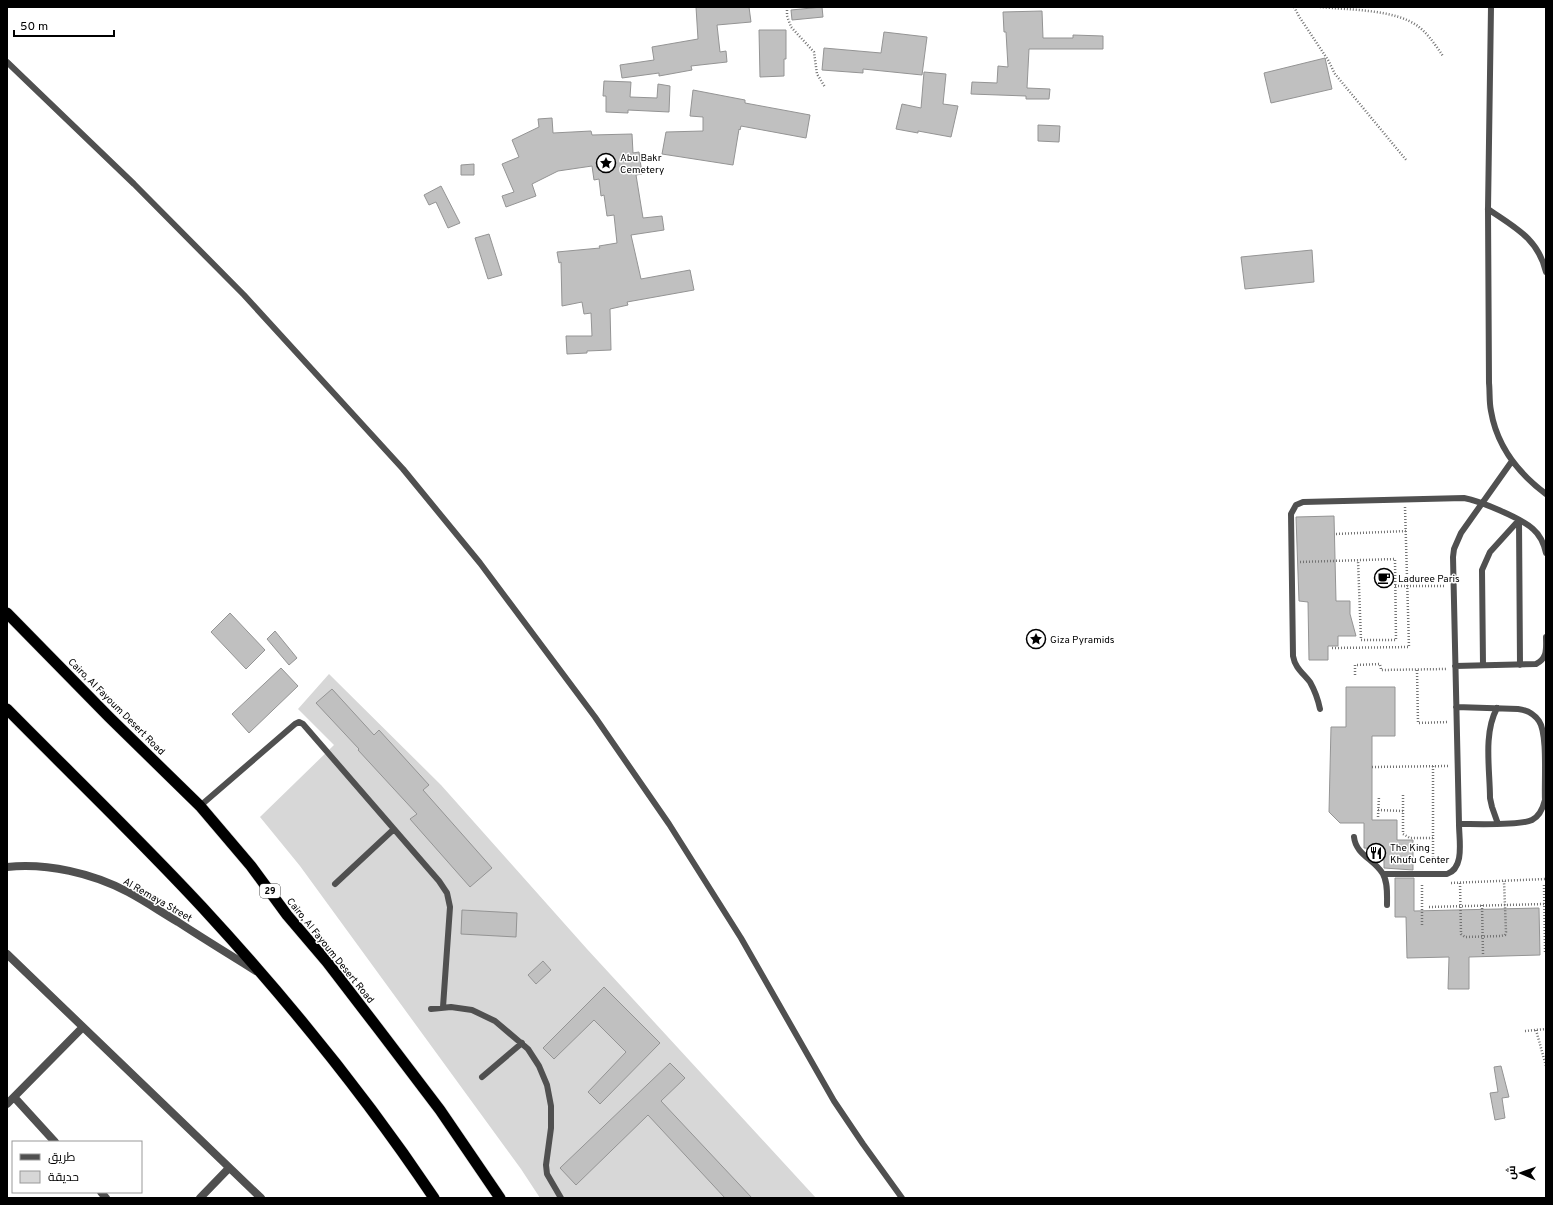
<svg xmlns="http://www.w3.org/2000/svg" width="1553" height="1205" font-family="Overpass,Cairo,sans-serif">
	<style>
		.green { fill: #d7d7d7 }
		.building { fill: #c0c0c0; stroke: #949494 }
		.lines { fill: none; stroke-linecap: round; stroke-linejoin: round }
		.trunk-casing { stroke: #dbdbdb; stroke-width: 12 }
		.path { stroke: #727272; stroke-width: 2.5; stroke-dasharray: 1 2; stroke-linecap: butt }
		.service { stroke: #505050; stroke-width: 6 }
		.minor { stroke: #505050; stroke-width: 8 }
		.tertiary { stroke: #505050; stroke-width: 8 }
		.trunk { stroke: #000; stroke-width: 11 }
		.labels { text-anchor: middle; stroke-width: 3; stroke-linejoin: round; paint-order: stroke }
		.shield { fill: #fff; stroke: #4c4c4c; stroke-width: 1 }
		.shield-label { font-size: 9px; font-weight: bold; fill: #000 }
		.poi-label { font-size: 10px; fill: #000; stroke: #fff; text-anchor: start }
		.street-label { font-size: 10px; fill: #000; stroke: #fff }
	</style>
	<rect width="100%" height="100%" fill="#fff"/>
	<path class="green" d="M 329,674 L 441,785 L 587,949 L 816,1198 L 540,1198 L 521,1169 L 300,866 L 260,817 L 334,745 L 298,709 Z"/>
	<path class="building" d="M 696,7 L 749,7 L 751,22 L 717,25 L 720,52 L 726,51 L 727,62 L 691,66 L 692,70 L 659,76 L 659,73 L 622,78 L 620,65 L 654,60 L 652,47 L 698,39 Z
		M 822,7 L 823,17 L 792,20 L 791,10 Z
		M 1042,11 L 1043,38 L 1073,38 L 1073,35 L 1103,36 L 1103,49 L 1029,49 L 1027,88 L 1050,89 L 1049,99 L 1026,99 L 1026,96 L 971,94 L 972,82 L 997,83 L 998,66 L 1008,67 L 1006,32 L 1004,32 L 1003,12 Z
		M 759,30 L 786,30 L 786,59 L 784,59 L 784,76 L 760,77 Z
		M 884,32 L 927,37 L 922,75 L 863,69 L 863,73 L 822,70 L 824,48 L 881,53 Z
		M 1325,58 L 1332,89 L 1271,103 L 1264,73 Z
		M 924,72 L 946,74 L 943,104 L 958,106 L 951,137 L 918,131 L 918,133 L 896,129 L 902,104 L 921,108 Z
		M 604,81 L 631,82 L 630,97 L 657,98 L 658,84 L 670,86 L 669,112 L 628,110 L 628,113 L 606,112 L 606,96 L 603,96 Z
		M 693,90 L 745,100 L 745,103 L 810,115 L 806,138 L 741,126 L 740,130 L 739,129 L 733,165 L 662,154 L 666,132 L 703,131 L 703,117 L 690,116 Z
		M 552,118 L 553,133 L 591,131 L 592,135 L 632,134 L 633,153 L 639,152 L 642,174 L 636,175 L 643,218 L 662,216 L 664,230 L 631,235 L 641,279 L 690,270 L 694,290 L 627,302 L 628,305 L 610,309 L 611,350 L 587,351 L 587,353 L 567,354 L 566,336 L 592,336 L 591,313 L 584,314 L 582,302 L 562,306 L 561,262 L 559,263 L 557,252 L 600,248 L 599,246 L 617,243 L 614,215 L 607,216 L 604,195 L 601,196 L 599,179 L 594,180 L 592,166 L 558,171 L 532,184 L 536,196 L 506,207 L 502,196 L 514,192 L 502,164 L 519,157 L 512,140 L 539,127 L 538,119 Z
		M 1038,125 L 1060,126 L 1059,142 L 1038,141 Z
		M 474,164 L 474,175 L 461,175 L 461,165 Z
		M 441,186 L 460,223 L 448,228 L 436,202 L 429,205 L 424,195 Z
		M 489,234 L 502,275 L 488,279 L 475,238 Z
		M 1312,250 L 1314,282 L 1245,289 L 1241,257 Z
		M 1334,516 L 1336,601 L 1350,601 L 1350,614 L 1356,636 L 1338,636 L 1338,646 L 1328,646 L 1328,660 L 1309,660 L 1308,602 L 1299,601 L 1296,517 Z
		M 230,613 L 265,650 L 246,669 L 211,632 Z
		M 275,631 L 297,658 L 289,665 L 267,639 Z
		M 281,668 L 298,686 L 249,733 L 232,714 Z
		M 1346,687 L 1395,687 L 1395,736 L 1372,736 L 1372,820 L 1397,820 L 1397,840 L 1413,840 L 1413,870 L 1384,868 L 1384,849 L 1364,848 L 1364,823 L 1340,823 L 1329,812 L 1331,727 L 1346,727 Z
		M 332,689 L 374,735 L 379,730 L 429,785 L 423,790 L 492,868 L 470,887 L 410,819 L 417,814 L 358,750 L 359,749 L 316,703 Z
		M 1395,878 L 1414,878 L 1414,911 L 1539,908 L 1540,955 L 1469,957 L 1469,989 L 1448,989 L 1449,957 L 1407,958 L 1406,917 L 1395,917 Z
		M 462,910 L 517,913 L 516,937 L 461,934 Z
		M 543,961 L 551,970 L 536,984 L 528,975 Z
		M 604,987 L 660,1043 L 600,1104 L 588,1092 L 626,1052 L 594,1020 L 554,1059 L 543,1048 Z
		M 670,1063 L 685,1078 L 661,1101 L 752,1198 L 725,1198 L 648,1115 L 576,1185 L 560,1168 Z
		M 1501,1066 L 1509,1097 L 1502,1098 L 1505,1118 L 1495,1120 L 1490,1093 L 1498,1092 L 1494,1067 Z"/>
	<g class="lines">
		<defs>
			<path id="trunk" d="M 7,613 L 109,717 L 200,806 L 251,866 L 287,915 L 327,962 L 380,1031 L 440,1110 L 500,1198
				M 7,709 C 72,775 139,839 202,907 C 286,998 365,1095 434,1198"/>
		</defs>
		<use href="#trunk" class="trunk-casing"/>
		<path class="path" d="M 787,7 L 787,16 L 791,27 L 814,52 L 817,74 L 825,87
			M 1294,7 L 1300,18 L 1328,60 L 1335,74 L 1407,161
			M 1320,7 C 1349,10 1396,9 1419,27 C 1429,35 1436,46 1443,56
			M 1336,534 L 1406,531
			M 1300,562 L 1395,559 L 1396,640 L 1361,640 L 1358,560
			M 1395,586 L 1445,586
			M 1332,648 L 1409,647 L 1405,507
			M 1417,670 L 1418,723 L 1448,722
			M 1355,675 L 1355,665 L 1380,664 L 1381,670 L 1447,669
			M 1433,766 L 1433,865
			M 1372,767 L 1449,766
			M 1403,795 L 1403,834 L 1410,838 L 1433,838
			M 1378,810 L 1403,811
			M 1378,817 L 1379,796
			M 1451,883 L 1546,879
			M 1460,883 L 1461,934 L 1465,937 L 1501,936 L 1505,935 L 1506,932 L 1504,881
			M 1544,885 L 1545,952
			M 1482,905 L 1483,954
			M 1429,907 L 1544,904
			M 1422,925 L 1422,883
			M 1536,1030 L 1546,1066
			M 1525,1031 L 1546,1029"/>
		<path class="service" d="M 1491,7 L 1488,209 L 1489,383 C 1490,392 1489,402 1491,411 C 1497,447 1518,473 1546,494
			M 7,62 L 134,184 L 244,295 L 403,469 L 480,563 L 595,717 L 669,824 L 741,938 L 834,1101 L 863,1144 L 902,1198
			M 1488,209 C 1514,227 1538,238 1546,272
			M 1519,520 L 1520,665
			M 1483,665 L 1482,570 L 1490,552 L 1519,520
			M 1455,666 L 1536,664 C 1548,658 1546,648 1546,637
			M 1456,707 L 1518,709 C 1527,710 1534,714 1539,721 C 1548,734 1544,783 1545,800 C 1543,808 1540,816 1532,820 C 1520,826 1475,824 1459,824
			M 1497,708 C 1483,734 1490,770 1490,798 L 1492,807 L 1498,824
			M 1320,709 C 1318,699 1315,691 1310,682 C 1303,673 1295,668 1293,656 L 1291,514 L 1296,505 L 1303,502 L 1464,498 C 1480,501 1521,518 1533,529 C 1540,535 1544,544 1546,553
			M 200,806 L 295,724 L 299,722 L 303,724 L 439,881 L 447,893 L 450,907 L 443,1007
			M 1354,837 C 1356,855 1374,859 1383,874 C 1388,883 1387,895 1387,905
			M 1383,874 L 1447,874 C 1465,868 1459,840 1459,824 L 1453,557 L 1454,549 L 1461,533 L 1512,461
			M 335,884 L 394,829
			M 431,1009 L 451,1007 L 472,1010 L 495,1021 L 528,1049 L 539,1066 L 547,1085 L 551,1106 L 551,1128 L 546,1165 L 547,1174 L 561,1198
			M 482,1077 L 522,1043"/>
		<path class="minor" d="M 7,954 L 261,1198
			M 14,1097 L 55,1142
			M 7,1104 L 83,1027
			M 101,1192 L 106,1198
			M 200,1198 L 229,1168"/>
		<path class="tertiary" d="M 7,867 C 48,863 92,873 128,892 C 145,901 161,912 178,922 C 204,939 230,955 256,971"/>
		<use href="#trunk" class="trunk"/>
	</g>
	<defs>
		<symbol id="sight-ring" viewBox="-11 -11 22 22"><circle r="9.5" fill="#fff" stroke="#000" stroke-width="1.5"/><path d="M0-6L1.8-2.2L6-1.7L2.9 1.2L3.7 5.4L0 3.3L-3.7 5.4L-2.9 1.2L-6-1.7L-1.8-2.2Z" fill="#000"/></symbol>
		<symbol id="cafe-ring" viewBox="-11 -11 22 22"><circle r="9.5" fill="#fff" stroke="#000" stroke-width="1.5"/><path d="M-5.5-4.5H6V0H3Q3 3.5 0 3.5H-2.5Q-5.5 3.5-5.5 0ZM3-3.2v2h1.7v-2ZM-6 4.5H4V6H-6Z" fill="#000"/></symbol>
		<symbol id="restaurant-ring" viewBox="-11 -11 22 22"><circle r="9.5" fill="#fff" stroke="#000" stroke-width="1.5"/><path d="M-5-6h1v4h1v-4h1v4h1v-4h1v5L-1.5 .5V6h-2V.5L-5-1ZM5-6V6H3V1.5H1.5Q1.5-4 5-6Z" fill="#000"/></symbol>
	</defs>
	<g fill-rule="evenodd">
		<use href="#sight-ring" x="595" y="152" width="22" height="22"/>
		<use href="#cafe-ring" x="1373" y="567" width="22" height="22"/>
		<use href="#sight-ring" x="1025" y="628" width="22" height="22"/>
		<use href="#restaurant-ring" x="1365" y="842" width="22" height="22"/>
	</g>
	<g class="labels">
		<rect class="shield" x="260" y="884" width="20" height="14" rx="3"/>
		<g class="shield-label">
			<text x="270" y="894">29</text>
		</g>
		<g class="poi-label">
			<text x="620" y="161">Abu Bakr<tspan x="620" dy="12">Cemetery</tspan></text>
			<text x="1398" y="582">Laduree Paris</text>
			<text x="1050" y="643">Giza Pyramids</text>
			<text x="1390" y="851">The King<tspan x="1390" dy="12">Khufu Center</tspan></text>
		</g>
		<g class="street-label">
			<text transform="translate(117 706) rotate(45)" y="4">Cairo, Al Fayoum Desert Road</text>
			<text transform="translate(158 899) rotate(30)" y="4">Al Remaya Street</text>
			<text transform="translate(331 950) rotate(51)" y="4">Cairo, Al Fayoum Desert Road</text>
		</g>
	</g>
	<rect width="1553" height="1205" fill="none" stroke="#000000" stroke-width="16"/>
	<rect x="12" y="1141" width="130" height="52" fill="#ffffff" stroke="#999999"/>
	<rect x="20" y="1154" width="20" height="6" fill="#505050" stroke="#999999"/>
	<text x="48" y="1161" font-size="12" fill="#000000">طريق</text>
	<rect x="20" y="1171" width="20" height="12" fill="#d7d7d7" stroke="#999999"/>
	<text x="48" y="1181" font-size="12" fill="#000000">حديقة</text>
	<g transform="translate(1521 1173) rotate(272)" stroke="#ffffff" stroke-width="3" paint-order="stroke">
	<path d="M0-3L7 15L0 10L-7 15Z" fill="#000000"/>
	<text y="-6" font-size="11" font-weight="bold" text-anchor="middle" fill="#000000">ش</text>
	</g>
	<path d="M14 30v6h100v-6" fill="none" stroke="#000000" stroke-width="2"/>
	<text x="20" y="30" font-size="12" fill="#000000" stroke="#ffffff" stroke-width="3" paint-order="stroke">50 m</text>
</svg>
